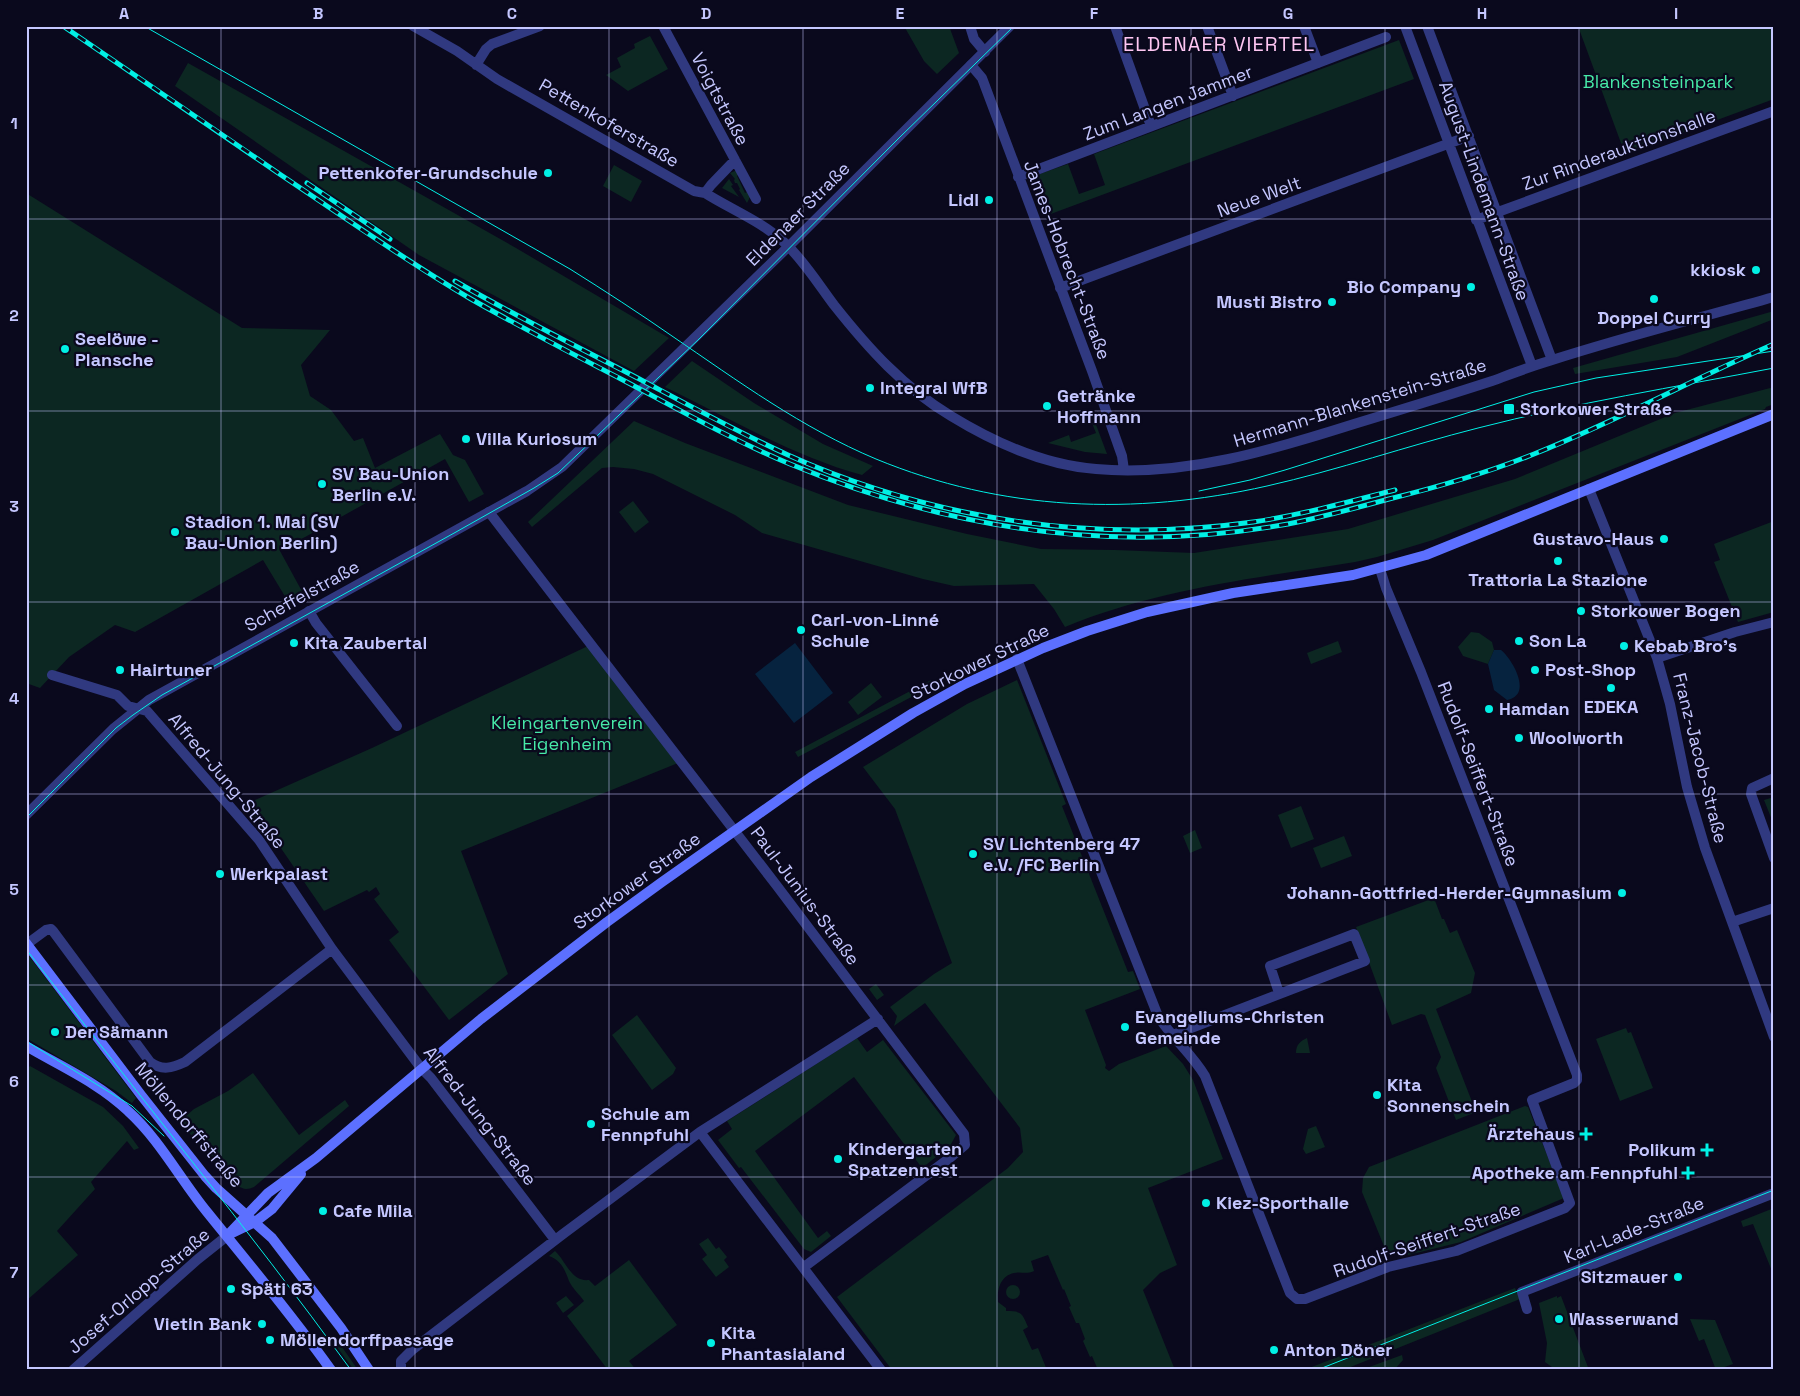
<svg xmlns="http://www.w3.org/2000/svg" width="1800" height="1396" font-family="'Space Grotesk',sans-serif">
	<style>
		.green { fill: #0c2722 }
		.water { fill: #06233f }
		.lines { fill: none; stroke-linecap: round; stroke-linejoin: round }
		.minor { stroke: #303980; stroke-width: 10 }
		.tertiary { stroke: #303980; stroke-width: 10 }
		.secondary { stroke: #5c70ff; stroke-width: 10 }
		.tram { stroke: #00f0e5; stroke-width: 1 }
		.rail-casing { stroke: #00f0e5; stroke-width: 5 }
		.rail { stroke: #0a091d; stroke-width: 3; stroke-dasharray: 9; stroke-linecap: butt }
		.grid { fill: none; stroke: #c5c7ff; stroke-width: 1; stroke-opacity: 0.55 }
		.poi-dot { fill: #00f0e5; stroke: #0a091d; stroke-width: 2 }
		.labels { text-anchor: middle; stroke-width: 4.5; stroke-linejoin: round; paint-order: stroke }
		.park-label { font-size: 18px; fill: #47e9a8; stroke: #0a091d }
		.street-label { font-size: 18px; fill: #c5c7ff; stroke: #0a091d }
		.poi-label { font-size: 18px; font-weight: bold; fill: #c5c7ff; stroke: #0a091d; text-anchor: start }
		.quarter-label { font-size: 20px; letter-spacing: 1px; fill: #ffc7f3; stroke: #0a091d }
		.neatline { fill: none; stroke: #c5c7ff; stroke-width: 2 }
		.grid-label { font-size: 16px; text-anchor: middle; font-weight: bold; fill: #c5c7ff }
	</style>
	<rect width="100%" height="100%" fill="#0a091d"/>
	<path class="green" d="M 904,26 L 949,26 L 959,53 L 937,74 L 924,61 Z
		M 1578,26 L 1774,26 L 1774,99 L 1625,154 Z
		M 650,36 L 668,69 L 628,91 L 606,75 L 621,67 L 617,58 L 635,48 L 634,44 Z
		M 1399,40 L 1414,79 L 1048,215 L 1034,176 L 1068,164 L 1079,194 L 1105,185 L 1094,154 Z
		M 188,63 L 516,248 L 669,338 L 634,371 L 419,255 L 175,86 Z
		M 614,165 L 642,181 L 631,202 L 603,186 Z
		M 735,171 L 737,171 L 739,174 L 737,176 L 745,193 L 747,192 L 750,197 L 747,203 L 739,190 L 740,189 L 737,183 L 735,183 L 734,180 L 735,179 L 730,173 Z
		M 729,179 L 733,185 L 731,186 L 739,197 L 722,188 Z
		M 26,193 L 242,328 L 330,330 L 301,365 L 310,396 L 331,410 L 354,441 L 363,438 L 375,468 L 440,434 L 453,455 L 465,460 L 484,494 L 469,502 L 445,459 L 280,551 L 304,595 L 289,603 L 263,560 L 135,632 L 115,625 L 69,657 L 40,688 L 26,683 Z
		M 1774,311 L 1774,319 L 1677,357 L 1575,374 L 1573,368 Z
		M 692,361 L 754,403 L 823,444 L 873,466 L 862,475 C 793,456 729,418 665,387 Z
		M 1774,387 L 1774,404 L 1766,407 L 1765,409 L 1433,540 L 1377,557 L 1355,562 C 1257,578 1157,589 1065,627 L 1054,609 L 1034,584 L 954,586 L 923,579 L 762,533 L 735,515 L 653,474 L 634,469 L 613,467 L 602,468 L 532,527 L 528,522 L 634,421 L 685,443 L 848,505 L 967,534 L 1041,549 L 1115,550 L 1194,553 L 1348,529 L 1515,479 L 1675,413 Z
		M 1095,422 L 1107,454 L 1085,452 L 1048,443 L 1069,435 L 1071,442 L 1096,433 L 1092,423 Z
		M 633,501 L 649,522 L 635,533 L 619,512 Z
		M 1774,521 L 1774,612 L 1738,622 L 1714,562 L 1720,560 L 1714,544 Z
		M 1471,632 L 1479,633 L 1492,642 L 1494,650 L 1488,664 L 1463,656 L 1458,647 Z
		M 1338,641 L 1342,652 L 1311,664 L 1307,653 Z
		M 588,646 L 678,763 L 461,851 L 508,974 L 449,1020 L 389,940 L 399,932 L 374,899 L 380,894 L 376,887 L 369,892 L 367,890 L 324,911 L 274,838 L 244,805 L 372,748 Z
		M 931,680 L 934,685 L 798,757 L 795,752 Z
		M 1017,680 L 1066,804 L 1062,806 L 1128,972 L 1133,971 L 1140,989 L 1085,1010 L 1106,1065 L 1105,1068 L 1109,1071 L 1119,1064 L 1166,1046 L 1183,1064 L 1193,1080 L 1223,1159 L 1148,1188 L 1177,1265 L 1160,1273 L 1143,1290 L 1175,1370 L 1098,1370 L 1092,1356 L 1090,1357 L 1083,1341 L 1085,1339 L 1079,1323 L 1076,1323 L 1069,1307 L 1071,1306 L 1064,1289 L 1063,1290 L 1048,1255 L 1031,1261 L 1034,1271 C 1025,1275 1022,1271 1014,1273 C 1000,1276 997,1290 998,1302 L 1006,1308 L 1006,1311 C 1022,1311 1022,1313 1028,1327 L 1023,1330 L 1032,1350 L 1038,1348 L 1047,1370 L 892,1370 L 837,1297 L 1008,1168 L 1023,1152 L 1020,1128 L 925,1003 L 894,1026 L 897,1016 L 890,1007 L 934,974 L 952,963 L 895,809 L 863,767 L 967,704 Z
		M 871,683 L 882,697 L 858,715 L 848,702 Z
		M 1774,797 L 1774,825 L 1764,800 Z
		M 1301,806 L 1314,839 L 1291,848 L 1278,815 Z
		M 1195,830 L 1202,848 L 1190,853 L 1183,836 Z
		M 1344,836 L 1352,856 L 1321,868 L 1313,848 Z
		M 1434,898 L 1442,919 L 1444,919 L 1450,933 L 1457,930 L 1475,973 L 1471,993 L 1436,1009 L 1476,1112 L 1456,1120 L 1436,1068 L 1441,1057 L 1425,1015 L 1421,1014 L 1392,1025 L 1356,927 Z
		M 26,952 L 136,1098 L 132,1103 L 116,1091 L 26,1038 Z
		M 876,984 L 884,995 L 877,1000 L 869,989 Z
		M 637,1015 L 676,1068 L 673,1074 L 652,1090 L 612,1035 Z
		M 1626,1028 L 1628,1033 L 1631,1032 L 1653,1088 L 1620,1101 L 1596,1039 Z
		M 857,1038 L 867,1052 L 883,1040 L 956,1135 L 950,1146 L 922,1168 L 854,1077 L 755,1151 L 818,1238 L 827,1231 L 831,1236 L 811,1252 L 804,1249 L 741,1167 L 739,1168 L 718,1140 L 732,1129 L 727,1121 Z
		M 1307,1038 L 1310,1053 L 1296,1053 C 1296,1045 1300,1041 1307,1038 Z
		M 30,1066 L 103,1107 L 123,1126 L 139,1148 L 134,1150 L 127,1141 L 91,1182 L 95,1189 L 57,1231 L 78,1255 L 26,1301 L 26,1070 Z
		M 253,1073 L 299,1135 L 345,1100 L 349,1106 L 254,1187 C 251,1188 249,1189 246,1189 C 228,1187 192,1135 180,1121 L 194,1109 L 228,1091 Z
		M 1525,1106 L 1528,1107 L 1564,1198 L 1461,1242 L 1408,1255 L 1405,1251 L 1388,1256 L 1362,1192 L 1363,1178 L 1369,1167 Z
		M 1316,1126 L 1325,1147 L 1306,1154 L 1303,1149 L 1308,1129 Z
		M 1774,1208 L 1774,1276 L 1753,1224 L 1743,1227 L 1741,1221 Z
		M 708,1238 L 716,1249 L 719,1247 L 727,1257 L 724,1260 L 729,1267 L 716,1277 L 702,1259 L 707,1255 L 699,1244 Z
		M 555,1251 C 566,1261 571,1282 589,1280 L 595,1286 L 629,1260 L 677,1325 L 629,1361 L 636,1370 L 608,1370 L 567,1316 L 584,1301 C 580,1295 572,1288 569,1281 C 565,1270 561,1260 549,1256 Z
		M1006 1292a7 7 0 1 1 14 0a7 7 0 1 1-14 0Z
		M 1515,1288 L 1520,1299 L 1343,1370 L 1304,1370 Z
		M 566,1296 L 574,1305 L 563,1313 L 556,1303 Z
		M 1557,1296 L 1557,1298 L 1561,1296 L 1589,1370 L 1556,1370 L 1545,1362 L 1547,1343 L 1539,1303 Z
		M 1690,1319 L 1715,1320 L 1733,1364 L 1716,1370 L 1704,1339 L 1699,1341 Z
		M 334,1336 L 335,1337 L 358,1370 L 354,1370 L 331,1339 Z
		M 1402,1355 L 1403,1360 L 1394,1370 L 1361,1370 Z"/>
	<path class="water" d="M 795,643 L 833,693 L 794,723 L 755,674 Z
		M 1494,650 L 1501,650 C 1513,660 1533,695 1507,700 L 1494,690 L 1488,664 Z"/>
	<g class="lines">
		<path class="minor" d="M 413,26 L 457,51 L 497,79 L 694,191 L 705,193 C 732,210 763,222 786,244 C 804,261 819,285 834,305 C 868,348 904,388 951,416 C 995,443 1044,465 1096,469 C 1184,477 1272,450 1354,424 C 1400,410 1446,396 1492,381 C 1511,374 1529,367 1549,361 C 1623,337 1699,318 1774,297
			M 663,26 L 756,199
			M 970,26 L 974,39 L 985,52
			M 1115,26 L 1151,126
			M 1207,26 L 1233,96
			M 1304,26 L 1318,63
			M 1405,26 L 1532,366
			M 1427,26 L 1552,360
			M 476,65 L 486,49 L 492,44 L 540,26
			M 971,65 L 982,78 L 1092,371 L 1122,456 L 1124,470
			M 1018,177 L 1386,37
			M 705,193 L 711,185 L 735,160
			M 1476,220 L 1774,111
			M 1060,288 L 1469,136
			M 1589,489 L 1657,658 L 1670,704 L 1687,787 L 1705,848 L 1774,1037
			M 489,512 L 777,886 L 964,1134 L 965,1145 L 951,1157 L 804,1267
			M 309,611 L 316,623 L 397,726
			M 1657,658 L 1735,632 L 1774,622
			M 1017,659 L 1158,1016 C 1172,1038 1192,1054 1205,1076 L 1290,1293 L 1297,1299 L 1305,1299 L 1388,1267 L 1456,1251 L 1565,1208 L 1570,1203 L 1532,1100 L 1574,1083 L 1577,1080 L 1577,1075 L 1421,672 L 1386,588 L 1380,569
			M 52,675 L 117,695 L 128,706 L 147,711 L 259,840 L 332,949 L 421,1068 L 431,1078 L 555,1240
			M 1774,778 L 1752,788 L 1751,794 L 1774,858
			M 1732,922 L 1774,908
			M 27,944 L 46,930 L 51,929 L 53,931 L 150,1062 C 162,1071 172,1068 185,1062 L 332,949
			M 1173,1035 L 1365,961 L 1354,934 L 1270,966 L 1279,993
			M 700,1132 L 881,1370
			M 1527,1309 L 1522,1292 L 1774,1193
			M 401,1370 L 401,1361 L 412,1350 L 563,1234 L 700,1132 L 878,1019"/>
		<path class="tertiary" d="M 26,815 L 113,729 L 149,700 L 527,491 L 562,467 L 789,246 L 1010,26
			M 73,1370 L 198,1259 L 227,1236"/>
		<path class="secondary" d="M 26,943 L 141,1095 L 205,1176 L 216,1188 L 272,1238 L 341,1328 L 369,1370
			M 26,1046 C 60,1066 99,1083 128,1111 C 160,1140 180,1179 207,1212 C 249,1264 292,1315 331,1370
			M 232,1233 L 255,1222 L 272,1209 L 301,1174
			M 227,1236 L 268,1193 L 316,1158 L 481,1019 L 607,922 L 662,882 L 811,777 L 913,713 L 965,684 L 1043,648 L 1087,631 L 1147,612 L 1233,593 L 1353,575 L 1426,555 L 1774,414"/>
		<path class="tram" d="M 144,26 L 570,269 C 605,291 639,313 672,336 C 738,381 802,428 876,459 C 1002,511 1134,516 1267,486 C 1338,470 1407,446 1478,428 C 1575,403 1675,387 1774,368
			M 1199,491 L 1250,480 L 1285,470 L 1534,392 L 1596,378 L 1774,351
			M 26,818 L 116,728 L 133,715 L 162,695 L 456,532 L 534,488 L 558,473 L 699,339 L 900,137 L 1014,26
			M 26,949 C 134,1090 247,1227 351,1370
			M 26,1041 L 132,1106 L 164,1136
			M 1317,1370 L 1774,1190"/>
		<defs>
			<path id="rail" d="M 63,26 C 136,76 209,125 281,175 C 344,217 406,261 471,299 C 520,327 571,353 621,379 C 676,408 732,440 790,464 C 950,530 1116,555 1288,524 C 1323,517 1356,508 1389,499 C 1438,487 1487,473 1534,454 C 1615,422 1693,379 1774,344
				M 307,183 L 390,239
				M 455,281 C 517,317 582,349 645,382 C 692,407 740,433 788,455 C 933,520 1096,544 1253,522 C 1301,515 1348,502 1395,490"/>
		</defs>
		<use href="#rail" class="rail-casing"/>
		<use href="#rail" class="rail"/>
	</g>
	<path class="grid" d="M 221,26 L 221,1370M 415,26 L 415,1370M 609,26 L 609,1370M 803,26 L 803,1370M 997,26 L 997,1370M 1191,26 L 1191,1370M 1385,26 L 1385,1370M 1579,26 L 1579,1370M 26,219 L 1774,219M 26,411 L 1774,411M 26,602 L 1774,602M 26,794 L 1774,794M 26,985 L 1774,985M 26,1177 L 1774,1177"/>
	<g class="poi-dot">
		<circle cx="548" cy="173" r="5"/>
		<circle cx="989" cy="200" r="5"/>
		<circle cx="1756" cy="270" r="5"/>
		<circle cx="1471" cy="287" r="5"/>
		<circle cx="1654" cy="299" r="5"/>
		<circle cx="1332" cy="302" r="5"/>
		<circle cx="65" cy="349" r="5"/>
		<circle cx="870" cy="388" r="5"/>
		<circle cx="1047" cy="406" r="5"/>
		<rect x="1503" y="403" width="12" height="12" rx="2.5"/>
		<circle cx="466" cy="439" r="5"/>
		<circle cx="322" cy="484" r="5"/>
		<circle cx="175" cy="532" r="5"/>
		<circle cx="1664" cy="539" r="5"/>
		<circle cx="1558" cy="561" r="5"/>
		<circle cx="1581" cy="611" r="5"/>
		<circle cx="801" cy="630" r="5"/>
		<circle cx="1519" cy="641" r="5"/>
		<circle cx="294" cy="643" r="5"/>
		<circle cx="1624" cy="646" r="5"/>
		<circle cx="120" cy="670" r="5"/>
		<circle cx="1535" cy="670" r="5"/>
		<circle cx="1611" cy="688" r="5"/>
		<circle cx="1489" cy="709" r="5"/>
		<circle cx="1519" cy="738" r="5"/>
		<circle cx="973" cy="854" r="5"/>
		<circle cx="220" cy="874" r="5"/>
		<circle cx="1622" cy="893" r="5"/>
		<circle cx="1125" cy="1027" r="5"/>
		<circle cx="55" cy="1032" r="5"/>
		<circle cx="1377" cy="1095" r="5"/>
		<circle cx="591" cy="1124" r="5"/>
		<path d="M1583.5 1126.5h5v5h5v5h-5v5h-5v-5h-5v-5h5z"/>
		<path d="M1704.5 1142.5h5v5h5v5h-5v5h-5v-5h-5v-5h5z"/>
		<circle cx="838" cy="1159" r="5"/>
		<path d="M1685.5 1165.5h5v5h5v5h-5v5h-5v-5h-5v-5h5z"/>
		<circle cx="1206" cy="1203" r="5"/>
		<circle cx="323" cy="1211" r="5"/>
		<circle cx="1678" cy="1277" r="5"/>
		<circle cx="231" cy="1289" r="5"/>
		<circle cx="1559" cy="1319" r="5"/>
		<circle cx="262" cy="1324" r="5"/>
		<circle cx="270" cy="1340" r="5"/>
		<circle cx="711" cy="1343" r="5"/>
		<circle cx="1274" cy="1350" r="5"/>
	</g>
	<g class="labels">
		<g class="park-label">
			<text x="1658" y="88">Blankensteinpark</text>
			<text x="567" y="729">Kleingartenverein<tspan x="567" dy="21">Eigenheim</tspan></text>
		</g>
		<g class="street-label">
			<text transform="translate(720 99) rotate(62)" y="6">Voigtstraße</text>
			<text transform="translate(1168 103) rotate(-21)" y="6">Zum Langen Jammer</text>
			<text transform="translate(609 123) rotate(30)" y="6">Pettenkoferstraße</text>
			<text transform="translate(1619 150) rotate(-20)" y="6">Zur Rinderauktionshalle</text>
			<text transform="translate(1484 191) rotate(70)" y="6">August-Lindemann-Straße</text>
			<text transform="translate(1259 197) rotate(-20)" y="6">Neue Welt</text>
			<text transform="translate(798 214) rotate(-45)" y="6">Eldenaer Straße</text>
			<text transform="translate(1067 260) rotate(69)" y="6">James-Hobrecht-Straße</text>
			<text transform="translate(1360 403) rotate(-17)" y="6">Hermann-Blankenstein-Straße</text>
			<text transform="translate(302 596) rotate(-29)" y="6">Scheffelstraße</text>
			<text transform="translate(980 662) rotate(-26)" y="6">Storkower Straße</text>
			<text transform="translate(1700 758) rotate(76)" y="6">Franz-Jacob-Straße</text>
			<text transform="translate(1478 774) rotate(69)" y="6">Rudolf-Seiffert-Straße</text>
			<text transform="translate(227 781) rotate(50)" y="6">Alfred-Jung-Straße</text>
			<text transform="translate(637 881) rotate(-36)" y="6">Storkower Straße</text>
			<text transform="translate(805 896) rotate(53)" y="6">Paul-Junius-Straße</text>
			<text transform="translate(480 1116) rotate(52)" y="6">Alfred-Jung-Straße</text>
			<text transform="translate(189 1125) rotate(50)" y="6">Möllendorffstraße</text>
			<text transform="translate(1634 1230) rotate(-22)" y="6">Karl-Lade-Straße</text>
			<text transform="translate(1427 1240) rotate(-19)" y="6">Rudolf-Seiffert-Straße</text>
			<text transform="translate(139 1291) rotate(-41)" y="6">Josef-Orlopp-Straße</text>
		</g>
		<g class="poi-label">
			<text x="538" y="179" text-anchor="end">Pettenkofer-Grundschule</text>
			<text x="979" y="206" text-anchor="end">Lidl</text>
			<text x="1746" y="276" text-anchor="end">kkiosk</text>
			<text x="1461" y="293" text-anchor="end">Bio Company</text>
			<text x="1322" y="308" text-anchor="end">Musti Bistro</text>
			<text x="1654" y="324" text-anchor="middle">Doppel Curry</text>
			<text x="75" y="345">Seelöwe -<tspan x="75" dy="21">Plansche</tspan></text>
			<text x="880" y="394">Integral WfB</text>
			<text x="1057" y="402">Getränke<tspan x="1057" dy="21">Hoffmann</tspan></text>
			<text x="1520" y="415">Storkower Straße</text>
			<text x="476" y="445">Villa Kuriosum</text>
			<text x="332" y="480">SV Bau-Union<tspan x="332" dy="21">Berlin e.V.</tspan></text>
			<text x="185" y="528">Stadion 1. Mai (SV<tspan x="185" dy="21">Bau-Union Berlin)</tspan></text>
			<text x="1654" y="545" text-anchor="end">Gustavo-Haus</text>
			<text x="1558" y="586" text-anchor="middle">Trattoria La Stazione</text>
			<text x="1591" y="617">Storkower Bogen</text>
			<text x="811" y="626">Carl-von-Linné<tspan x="811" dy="21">Schule</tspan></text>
			<text x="1529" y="647">Son La</text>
			<text x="304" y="649">Kita Zaubertal</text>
			<text x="1634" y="652">Kebab Bro's</text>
			<text x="130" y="676">Hairtuner</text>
			<text x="1545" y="676">Post-Shop</text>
			<text x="1611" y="713" text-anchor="middle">EDEKA</text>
			<text x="1499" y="715">Hamdan</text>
			<text x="1529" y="744">Woolworth</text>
			<text x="983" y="850">SV Lichtenberg 47<tspan x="983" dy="21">e.V. /FC Berlin</tspan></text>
			<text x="230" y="880">Werkpalast</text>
			<text x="1612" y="899" text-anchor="end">Johann-Gottfried-Herder-Gymnasium</text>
			<text x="1135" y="1023">Evangeliums-Christen<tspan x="1135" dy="21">Gemeinde</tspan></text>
			<text x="65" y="1038">Der Sämann</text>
			<text x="1387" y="1091">Kita<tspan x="1387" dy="21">Sonnenschein</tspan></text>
			<text x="601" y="1120">Schule am<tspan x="601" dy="21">Fennpfuhl</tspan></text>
			<text x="1575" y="1140" text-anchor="end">Ärztehaus</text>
			<text x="848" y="1155">Kindergarten<tspan x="848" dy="21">Spatzennest</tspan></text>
			<text x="1696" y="1156" text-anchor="end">Polikum</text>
			<text x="1678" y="1179" text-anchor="end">Apotheke am Fennpfuhl</text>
			<text x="1216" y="1209">Kiez-Sporthalle</text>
			<text x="333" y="1217">Cafe Mila</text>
			<text x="1668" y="1283" text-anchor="end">Sitzmauer</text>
			<text x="241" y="1295">Späti 63</text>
			<text x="1569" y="1325">Wasserwand</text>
			<text x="252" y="1330" text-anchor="end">Vietin Bank</text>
			<text x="721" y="1339">Kita<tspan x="721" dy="21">Phantasialand</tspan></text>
			<text x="280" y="1346">Möllendorffpassage</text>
			<text x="1284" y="1356">Anton Döner</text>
		</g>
		<g class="quarter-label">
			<text x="1219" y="51">ELDENAER VIERTEL</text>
		</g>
	</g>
	<rect width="1800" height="1396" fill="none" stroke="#0a091d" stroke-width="55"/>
	<rect x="28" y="28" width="1744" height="1340" class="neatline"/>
	<g class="grid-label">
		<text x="124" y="19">A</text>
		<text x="318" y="19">B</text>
		<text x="512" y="19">C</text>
		<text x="706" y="19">D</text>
		<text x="900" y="19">E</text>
		<text x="1094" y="19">F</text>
		<text x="1288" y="19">G</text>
		<text x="1482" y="19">H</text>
		<text x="1676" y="19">I</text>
		<text x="14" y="129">1</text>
		<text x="14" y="321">2</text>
		<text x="14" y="512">3</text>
		<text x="14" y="704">4</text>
		<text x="14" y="895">5</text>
		<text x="14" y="1087">6</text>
		<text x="14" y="1278">7</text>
	</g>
</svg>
